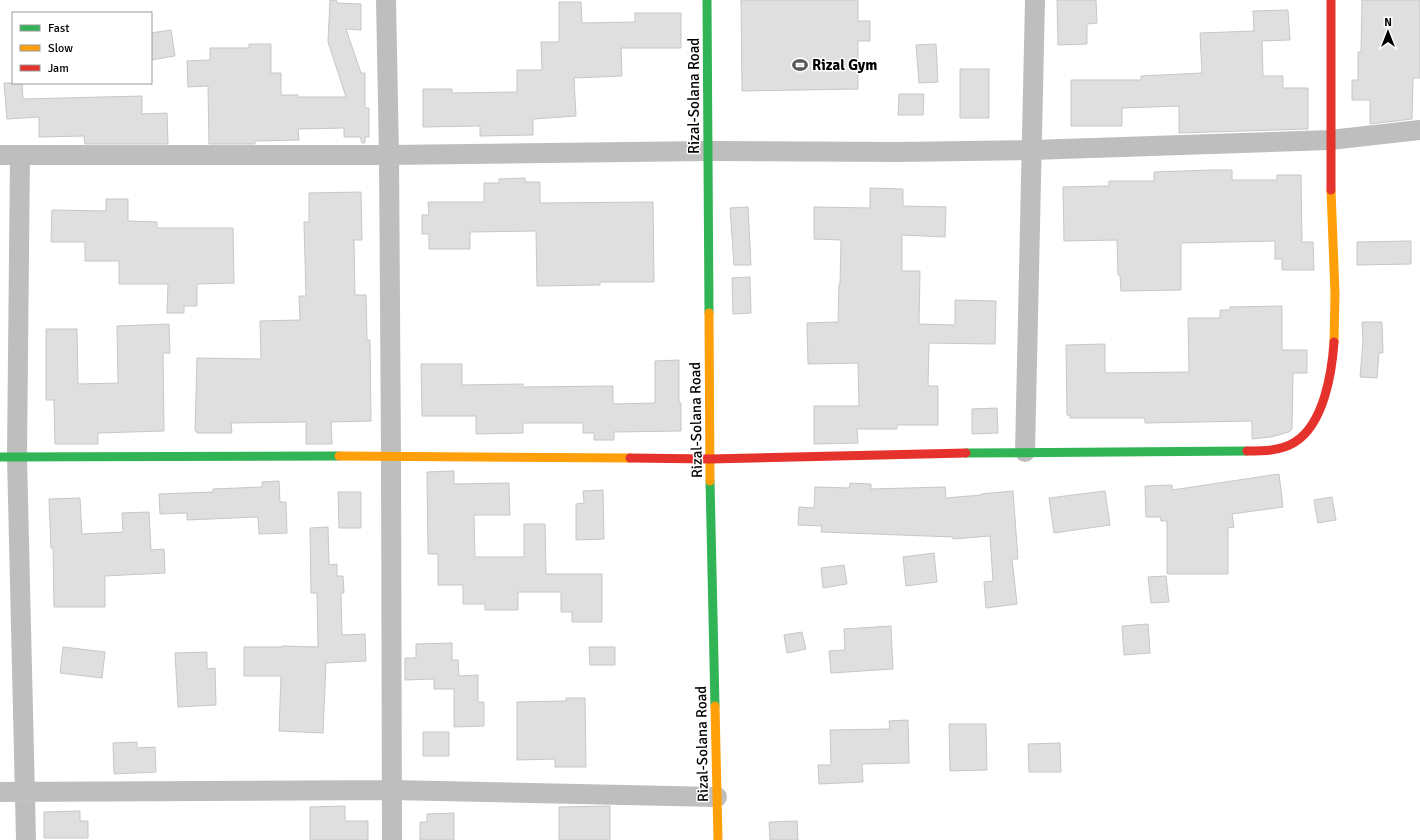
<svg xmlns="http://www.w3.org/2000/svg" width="1420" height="840" font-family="Signika,sans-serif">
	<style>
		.building { fill: #dfdfdf; stroke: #c7c7c7 }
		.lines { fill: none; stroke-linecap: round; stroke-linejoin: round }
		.street { stroke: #bebebe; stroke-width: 20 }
		.fast { stroke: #30b455; stroke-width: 9 }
		.slow { stroke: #ff9f0a; stroke-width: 9 }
		.jam { stroke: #e5322d; stroke-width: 9 }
		.labels { text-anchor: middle; stroke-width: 3; stroke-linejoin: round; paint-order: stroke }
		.poi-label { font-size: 15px; font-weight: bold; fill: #000; stroke: #fff; text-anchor: start }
		.street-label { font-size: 15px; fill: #000; stroke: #fff }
	</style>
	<rect width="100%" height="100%" fill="#fff"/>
	<path class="building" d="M 330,0 L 336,0 L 337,3 L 361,4 L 361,30 L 346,29 L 361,73 L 365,73 L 365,108 L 369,108 L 369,137 L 365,137 L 365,143 L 362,143 L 360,137 L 344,137 L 344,128 L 298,129 L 299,140 L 255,141 L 255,144 L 209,144 L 208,86 L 188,87 L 187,61 L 210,60 L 210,48 L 249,48 L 249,44 L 271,44 L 271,73 L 281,73 L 281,95 L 298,95 L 298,97 L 346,97 L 328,42 Z
		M 741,0 L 858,0 L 858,21 L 870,21 L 870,41 L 858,41 L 858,89 L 742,91 Z
		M 1057,0 L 1096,0 L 1097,23 L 1087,24 L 1087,44 L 1058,45 Z
		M 1362,0 L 1420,0 L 1420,78 L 1413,78 L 1412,119 L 1370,124 L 1370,100 L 1352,100 L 1352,80 L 1358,80 L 1358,52 L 1361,52 Z
		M 559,2 L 581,2 L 582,23 L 635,22 L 635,13 L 681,13 L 681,48 L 621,48 L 622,76 L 574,78 L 576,116 L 533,119 L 533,135 L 480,136 L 480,126 L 423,127 L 423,89 L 452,89 L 452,93 L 517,92 L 517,70 L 542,70 L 541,42 L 559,42 Z
		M 1288,10 L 1290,40 L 1262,41 L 1263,76 L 1283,76 L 1283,88 L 1308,88 L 1308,129 L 1179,133 L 1179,106 L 1122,108 L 1122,126 L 1071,126 L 1071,80 L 1141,80 L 1141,76 L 1202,73 L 1200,33 L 1254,31 L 1253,11 Z
		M 171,30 L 175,56 L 151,60 L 151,33 Z
		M 936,44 L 938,82 L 919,83 L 916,45 Z
		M 960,69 L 989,69 L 989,118 L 960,118 Z
		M 4,83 L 22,83 L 23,99 L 142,96 L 142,114 L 167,113 L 168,144 L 85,144 L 84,136 L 39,137 L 39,117 L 7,119 Z
		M 899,94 L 924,94 L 923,115 L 898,115 Z
		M 1212,170 L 1232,170 L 1232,180 L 1277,180 L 1277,175 L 1301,175 L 1302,242 L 1313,242 L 1314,270 L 1282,270 L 1282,259 L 1275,259 L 1275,241 L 1181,243 L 1181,290 L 1121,291 L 1120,275 L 1118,275 L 1117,240 L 1064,241 L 1063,187 L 1109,186 L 1109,181 L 1154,181 L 1154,172 Z
		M 525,178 L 525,182 L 540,182 L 540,203 L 653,202 L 654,282 L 600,282 L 600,285 L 537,286 L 536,231 L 470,232 L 470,249 L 429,249 L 429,234 L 422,234 L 422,215 L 429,215 L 428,202 L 484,202 L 484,183 L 499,183 L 499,179 Z
		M 870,188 L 903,189 L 903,206 L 946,207 L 945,237 L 902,235 L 902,271 L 920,271 L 919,324 L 955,325 L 955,300 L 996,301 L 995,344 L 929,343 L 928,386 L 938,386 L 938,425 L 897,425 L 897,429 L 857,429 L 858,443 L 814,444 L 814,406 L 859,406 L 858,363 L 808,364 L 807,323 L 838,322 L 839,284 L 840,284 L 841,240 L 814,239 L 814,207 L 870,208 Z
		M 361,192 L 362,240 L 354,240 L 355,295 L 366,295 L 367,340 L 370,340 L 371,421 L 331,422 L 332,444 L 306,444 L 306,422 L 231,423 L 232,433 L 197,433 L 197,431 L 195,431 L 197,358 L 261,359 L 260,321 L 300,320 L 299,296 L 306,296 L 304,222 L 309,222 L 309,193 Z
		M 106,199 L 128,199 L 128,221 L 157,222 L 157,228 L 233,228 L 234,283 L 197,284 L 197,306 L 184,306 L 184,313 L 167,313 L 168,284 L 119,284 L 119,261 L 85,261 L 85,242 L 51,242 L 52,210 L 106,211 Z
		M 748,207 L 751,265 L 734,265 L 730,208 Z
		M 1411,241 L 1411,264 L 1357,265 L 1357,242 Z
		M 750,277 L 751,313 L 733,314 L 732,278 Z
		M 1282,306 L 1282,350 L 1307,350 L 1307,373 L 1293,373 L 1292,429 L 1289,432 L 1271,437 L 1252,439 L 1252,421 L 1145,423 L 1145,418 L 1070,418 L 1070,415 L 1067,415 L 1066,345 L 1105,344 L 1105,373 L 1189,372 L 1188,318 L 1220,318 L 1220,310 L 1230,310 L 1230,307 Z
		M 1362,322 L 1382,322 L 1383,353 L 1379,353 L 1377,378 L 1360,377 L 1363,341 Z
		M 169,324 L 170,353 L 163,353 L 164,431 L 98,433 L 98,444 L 55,444 L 54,400 L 46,400 L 46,329 L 77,329 L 78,384 L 118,383 L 117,326 Z
		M 679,360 L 679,403 L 681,403 L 681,431 L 614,432 L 614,440 L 594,440 L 594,433 L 583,433 L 583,423 L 523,423 L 523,433 L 476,434 L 476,416 L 422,416 L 421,364 L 462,364 L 462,385 L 523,384 L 523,387 L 613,386 L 613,404 L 655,403 L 655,361 Z
		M 997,408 L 998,433 L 972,434 L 972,409 Z
		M 454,471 L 454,484 L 509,483 L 510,515 L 474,515 L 475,557 L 524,557 L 524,524 L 545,524 L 546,574 L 602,574 L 602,622 L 572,622 L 572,612 L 561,612 L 561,592 L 518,592 L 518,610 L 485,610 L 485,604 L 463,604 L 463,585 L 438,585 L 438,554 L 428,554 L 427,472 Z
		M 1279,474 L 1283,507 L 1232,514 L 1234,527 L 1228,528 L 1228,574 L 1167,574 L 1167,521 L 1161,521 L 1160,517 L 1146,517 L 1145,486 L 1172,485 L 1172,490 Z
		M 279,481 L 280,502 L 286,502 L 287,533 L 259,534 L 258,517 L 187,520 L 187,513 L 160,514 L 159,494 L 213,492 L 213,489 L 262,487 L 262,482 Z
		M 850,483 L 871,484 L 871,489 L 945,487 L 946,498 L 981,495 L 981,494 L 1013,491 L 1018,559 L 1012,559 L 1017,604 L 986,608 L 984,582 L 993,581 L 990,536 L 953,539 L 953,537 L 821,532 L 822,526 L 798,525 L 799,507 L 814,508 L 815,487 L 849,488 Z
		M 603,490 L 604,539 L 576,540 L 576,504 L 584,503 L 583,491 Z
		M 1105,491 L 1110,525 L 1054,533 L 1049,498 Z
		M 338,492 L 361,492 L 361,528 L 339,528 Z
		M 1332,497 L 1336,520 L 1318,523 L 1314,500 Z
		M 80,498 L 82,534 L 123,532 L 122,513 L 149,512 L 151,550 L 164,549 L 165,573 L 105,576 L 105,607 L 54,607 L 53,548 L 51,548 L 49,499 Z
		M 328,527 L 329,565 L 337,564 L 337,576 L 343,576 L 344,593 L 341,593 L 342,635 L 365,634 L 366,661 L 326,663 L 323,733 L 279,731 L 281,676 L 244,676 L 244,647 L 282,647 L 282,646 L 318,647 L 317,593 L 311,593 L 310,528 Z
		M 934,553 L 937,582 L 906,586 L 903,557 Z
		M 844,565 L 847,584 L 823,588 L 821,568 Z
		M 1166,576 L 1169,602 L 1151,603 L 1148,577 Z
		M 1148,624 L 1150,653 L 1124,655 L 1122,626 Z
		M 891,626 L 893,669 L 831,673 L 829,651 L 845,650 L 844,629 Z
		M 802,632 L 806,649 L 787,653 L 784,635 Z
		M 452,643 L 452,660 L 458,660 L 459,676 L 478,675 L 478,702 L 484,702 L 484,726 L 454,727 L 454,689 L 434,689 L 434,679 L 405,680 L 405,658 L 416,658 L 416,644 Z
		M 63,647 L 105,652 L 102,678 L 60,673 Z
		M 589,647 L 615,647 L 615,665 L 590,665 Z
		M 207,652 L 207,669 L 215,668 L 216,705 L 178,707 L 175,653 Z
		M 566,698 L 585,698 L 586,767 L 555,767 L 555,759 L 517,760 L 517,702 L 566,701 Z
		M 908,720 L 909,763 L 862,764 L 863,782 L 819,784 L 818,765 L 831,765 L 830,730 L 890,729 L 889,721 Z
		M 949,724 L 986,724 L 987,770 L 950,771 Z
		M 423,732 L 449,732 L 449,756 L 423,756 Z
		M 137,742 L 137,748 L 155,747 L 156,772 L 114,774 L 113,743 Z
		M 1060,743 L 1061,772 L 1029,772 L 1028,744 Z
		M 345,806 L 345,821 L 368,821 L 368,840 L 310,840 L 310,807 Z
		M 610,806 L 610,840 L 559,840 L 559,807 Z
		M 80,811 L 80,821 L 88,821 L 88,838 L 44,838 L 44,812 Z
		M 454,813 L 454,840 L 420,840 L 420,822 L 427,822 L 427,814 Z
		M 797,821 L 798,840 L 770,840 L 769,822 Z"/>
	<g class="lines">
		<path class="street" d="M 386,0 L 389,155 L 391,456 L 392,840
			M 0,155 L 389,155 L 708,151 L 898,152 L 1032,150 L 1330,140 L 1420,130
			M 20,155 L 17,456 L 26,840
			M 1025,452 L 1035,0
			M 0,792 L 391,790 L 717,797"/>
		<path class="fast" d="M 707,0 L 709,313
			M 966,453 L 1247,451
			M 0,457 L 339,456
			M 710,481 L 715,706"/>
		<path class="slow" d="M 1331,190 L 1335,294 L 1334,342
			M 709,313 L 710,481
			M 339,456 L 630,458
			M 715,706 L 718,840"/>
		<path class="jam" d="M 1331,0 L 1331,190
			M 1247,451 C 1263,451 1281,451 1295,442 C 1324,424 1332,372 1334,342
			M 630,458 L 710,459 L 966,453"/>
	</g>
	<defs>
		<symbol id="stadium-bare" viewBox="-9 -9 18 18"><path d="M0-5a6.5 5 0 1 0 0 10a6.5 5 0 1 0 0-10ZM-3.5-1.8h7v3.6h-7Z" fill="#595959" stroke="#fff" stroke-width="2.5" paint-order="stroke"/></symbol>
	</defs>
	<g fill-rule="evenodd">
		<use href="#stadium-bare" x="789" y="54" width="22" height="22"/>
	</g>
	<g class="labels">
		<g class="poi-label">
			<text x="812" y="70">Rizal Gym</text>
		</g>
		<g class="street-label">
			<text transform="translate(694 96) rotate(-90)" y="5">Rizal-Solana Road</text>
			<text transform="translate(696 420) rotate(-91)" y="5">Rizal-Solana Road</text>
			<text transform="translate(702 744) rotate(-91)" y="5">Rizal-Solana Road</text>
		</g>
	</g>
	<rect x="12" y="12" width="140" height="72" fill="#ffffff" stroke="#999999"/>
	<rect x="20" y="25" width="20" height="6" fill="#30b455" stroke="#999999"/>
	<text x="48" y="32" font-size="12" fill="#000000">Fast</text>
	<rect x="20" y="45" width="20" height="6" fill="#ff9f0a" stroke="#999999"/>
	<text x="48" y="52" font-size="12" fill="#000000">Slow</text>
	<rect x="20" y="65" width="20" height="6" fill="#e5322d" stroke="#999999"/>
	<text x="48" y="72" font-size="12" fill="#000000">Jam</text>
	<g transform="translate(1388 32)" stroke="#ffffff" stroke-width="3" paint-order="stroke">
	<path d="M0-3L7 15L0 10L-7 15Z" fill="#000000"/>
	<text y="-6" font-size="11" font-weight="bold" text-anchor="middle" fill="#000000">N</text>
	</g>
</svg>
